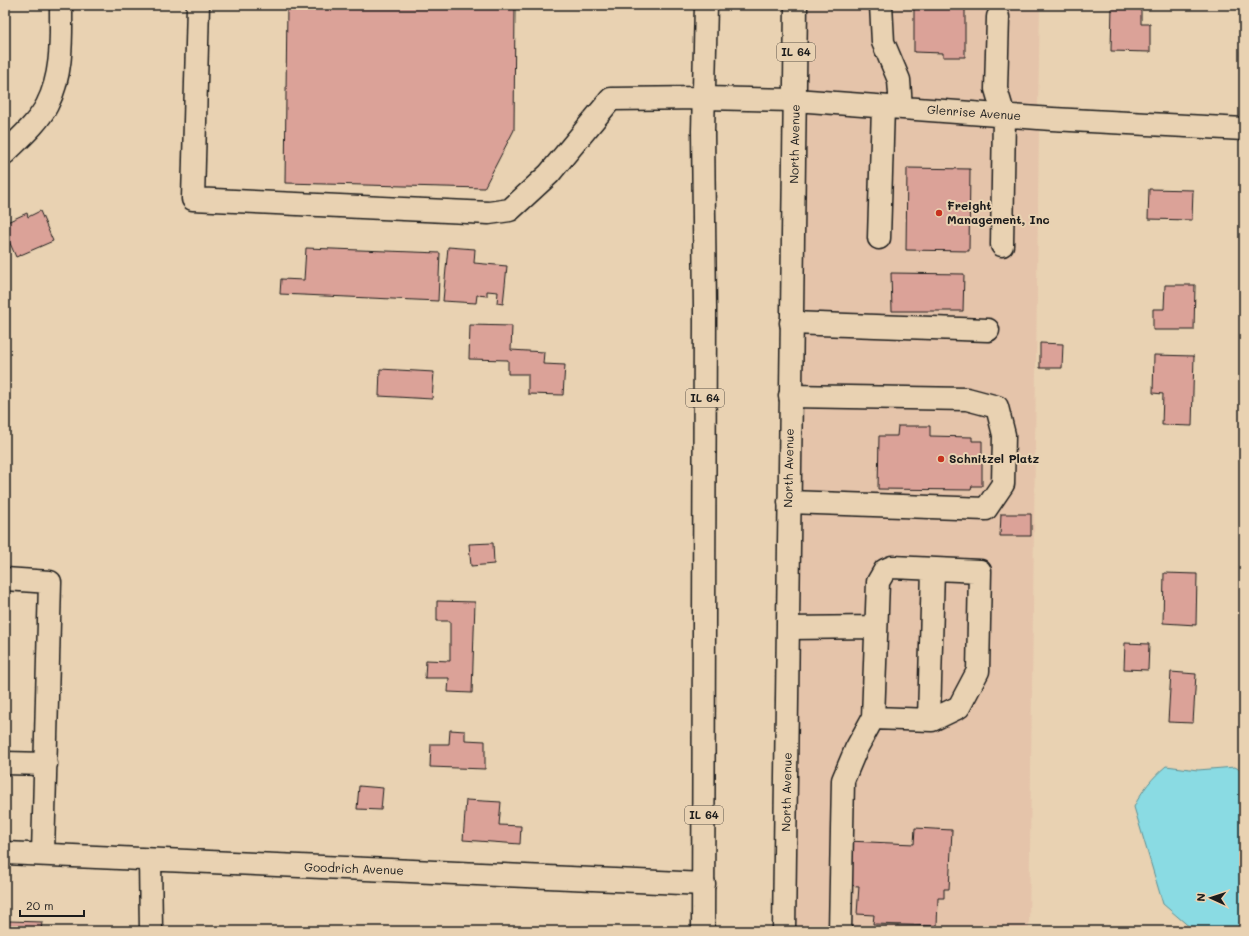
<svg xmlns="http://www.w3.org/2000/svg" width="1249" height="936" font-family="Mali,sans-serif">
	<style>
		.built { fill: #e5c4aa }
		.water { fill: #8adbe3; stroke: #5e8f93 }
		.building { fill: #dba298; stroke: #1c1c1c }
		.lines { fill: none; stroke-linecap: round; stroke-linejoin: round }
		.minor-casing { stroke: #1c1c1c; stroke-width: 25 }
		.major-casing { stroke: #1c1c1c; stroke-width: 25 }
		.minor { stroke: #e9d2b2; stroke-width: 22 }
		.major { stroke: #e9d2b2; stroke-width: 22 }
		.poi-dot { fill: #c8321e; stroke: #e9d2b2; stroke-width: 1.5 }
		.labels { text-anchor: middle; stroke-width: 4; stroke-linejoin: round; paint-order: stroke }
		.shield { fill: #e9d2b2; stroke: #5a5349; stroke-width: 1 }
		.shield-label { font-size: 11px; font-weight: bold; fill: #1c1c1c }
		.street-label { font-size: 12px; fill: #1c1c1c; stroke: #e9d2b2 }
		.poi-label { font-size: 12px; font-weight: bold; fill: #1c1c1c; stroke: #e9d2b2; text-anchor: start }
	</style>
	<rect width="100%" height="100%" fill="#e9d2b2"/>
	<filter id="ink" filterUnits="userSpaceOnUse"><feTurbulence type="fractalNoise" baseFrequency=".025" numOctaves="2"/><feDisplacementMap in="SourceGraphic" scale="8" xChannelSelector="R" yChannelSelector="G"/><feConvolveMatrix kernelMatrix="1 2 1 2 8 2 1 2 1" color-interpolation-filters="sRGB"/></filter>
	<g filter="url(#ink)">
		<path class="built" d="M 802,5 L 1040,5 L 1038,111 L 802,94 Z
			M 803,107 L 1039,126 L 1029,931 L 790,931 Z"/>
		<path class="water" d="M 1166,766 L 1198,770 L 1235,767 L 1244,772 L 1244,931 L 1197,931 L 1192,929 L 1163,904 L 1134,807 C 1142,790 1152,778 1166,766 Z"/>
		<path class="building" d="M 287,5 L 515,5 L 514,130 L 484,188 L 285,183 Z
			M 914,5 L 965,5 L 965,57 L 943,57 L 943,53 L 914,52 Z
			M 1112,5 L 1141,5 L 1141,24 L 1150,24 L 1150,52 L 1111,51 Z
			M 907,168 L 970,169 L 969,251 L 906,250 Z
			M 1149,189 L 1193,190 L 1192,220 L 1148,219 Z
			M 40,211 L 53,241 L 16,257 L 5,232 L 5,223 L 27,213 L 28,217 Z
			M 448,247 L 475,249 L 474,263 L 507,266 L 503,304 L 497,303 L 498,292 L 487,291 L 487,296 L 477,295 L 476,303 L 443,301 Z
			M 306,248 L 440,253 L 438,301 L 280,294 L 281,279 L 304,280 Z
			M 891,273 L 964,274 L 963,311 L 892,311 Z
			M 1165,285 L 1195,285 L 1194,330 L 1153,330 L 1153,309 L 1164,309 Z
			M 470,325 L 512,326 L 511,350 L 544,352 L 543,364 L 565,365 L 563,395 L 528,394 L 528,374 L 508,374 L 508,360 L 469,359 Z
			M 1040,343 L 1063,344 L 1062,368 L 1040,368 Z
			M 1154,355 L 1194,356 L 1192,426 L 1162,425 L 1163,394 L 1153,393 Z
			M 380,369 L 434,372 L 432,399 L 379,396 Z
			M 898,426 L 930,426 L 930,436 L 972,437 L 972,441 L 982,441 L 982,486 L 972,486 L 971,490 L 878,489 L 879,436 L 897,436 Z
			M 1001,514 L 1031,514 L 1031,536 L 1000,536 Z
			M 493,543 L 494,564 L 471,566 L 469,544 Z
			M 1164,573 L 1197,574 L 1196,625 L 1163,623 Z
			M 437,601 L 475,602 L 472,693 L 448,692 L 449,678 L 425,678 L 426,660 L 450,661 L 450,621 L 437,621 Z
			M 1125,643 L 1149,644 L 1148,670 L 1124,669 Z
			M 1171,672 L 1196,674 L 1193,723 L 1168,722 Z
			M 450,730 L 465,731 L 465,740 L 485,741 L 485,769 L 430,767 L 431,744 L 449,744 Z
			M 359,786 L 383,788 L 381,810 L 357,809 Z
			M 466,800 L 501,802 L 499,825 L 521,826 L 520,844 L 463,840 Z
			M 915,828 L 952,830 L 949,889 L 944,889 L 944,898 L 938,898 L 937,926 L 873,924 L 874,915 L 857,914 L 859,886 L 845,885 L 847,841 L 914,844 Z
			M 9,921 L 42,922 L 41,931 L 9,931 Z"/>
		<g class="lines">
			<defs>
				<path id="minor" d="M 198,5 L 193,199 L 489,213 L 510,210 L 549,174 L 611,99 L 705,98 L 795,100 L 1052,119 L 1244,129
					M 881,5 L 883,42 L 899,80 L 901,108
					M 998,17 L 996,89 L 1004,116 L 1002,245
					M 5,153 C 19,139 38,123 47,105 C 63,74 61,38 61,5
					M 879,238 L 883,107
					M 791,323 L 988,330
					M 789,502 L 986,509 L 1003,484 L 1004,435 L 997,407 L 967,399 L 790,396
					M 5,579 L 50,582 L 43,854
					M 789,628 L 876,627
					M 929,719 L 933,569
					M 5,763 L 46,764
					M 5,853 L 704,884
					M 150,860 L 151,931
					M 840,931 L 843,780 L 856,749 L 873,718 L 878,582 L 885,570 L 892,567 L 980,571 L 978,671 L 959,707 L 932,720 L 873,718"/>
				<path id="major" d="M 703,931 L 705,308 L 703,131 L 706,5
					M 784,931 L 796,5"/>
			</defs>
			<use href="#minor" class="minor-casing"/>
			<use href="#major" class="major-casing"/>
			<use href="#minor" class="minor"/>
			<use href="#major" class="major"/>
		</g>
	</g>
	<g class="poi-dot">
		<circle cx="939" cy="213" r="4"/>
		<circle cx="941" cy="459" r="4"/>
	</g>
	<g class="labels">
		<g class="shield">
			<rect x="777" y="43" width="38" height="18" rx="3"/>
			<rect x="686" y="389" width="38" height="18" rx="3"/>
			<rect x="685" y="806" width="38" height="18" rx="3"/>
		</g>
		<g class="shield-label">
			<text x="796" y="56">IL 64</text>
			<text x="705" y="402">IL 64</text>
			<text x="704" y="819">IL 64</text>
		</g>
		<g class="street-label">
			<text transform="translate(974 113) rotate(4)" y="4">Glenrise Avenue</text>
			<text transform="translate(795 144) rotate(-89)" y="4">North Avenue</text>
			<text transform="translate(789 468) rotate(-89)" y="4">North Avenue</text>
			<text transform="translate(787 792) rotate(-89)" y="4">North Avenue</text>
			<text transform="translate(354 869) rotate(2)" y="4">Goodrich Avenue</text>
		</g>
		<g class="poi-label">
			<text x="947" y="210">Freight<tspan x="947" dy="14">Management, Inc</tspan></text>
			<text x="949" y="463">Schnitzel Platz</text>
		</g>
	</g>
	<rect width="1249" height="936" fill="none" stroke="#e9d2b2" stroke-width="20"/>
	<rect x="10" y="10" width="1229" height="916" fill="none" stroke="#1c1c1c" stroke-width="1.5" filter="url(#ink)"/>
	<g transform="translate(1211 898) rotate(273)" stroke="#e9d2b2" stroke-width="3" paint-order="stroke">
	<path d="M0-3L7 15L0 10L-7 15Z" fill="#1c1c1c"/>
	<text y="-6" font-size="11" font-weight="bold" text-anchor="middle" fill="#1c1c1c">N</text>
	</g>
	<path d="M20 910v6h64v-6" fill="none" stroke="#1c1c1c" stroke-width="2"/>
	<text x="26" y="910" font-size="12" fill="#1c1c1c" stroke="#e9d2b2" stroke-width="3" paint-order="stroke">20 m</text>
</svg>
